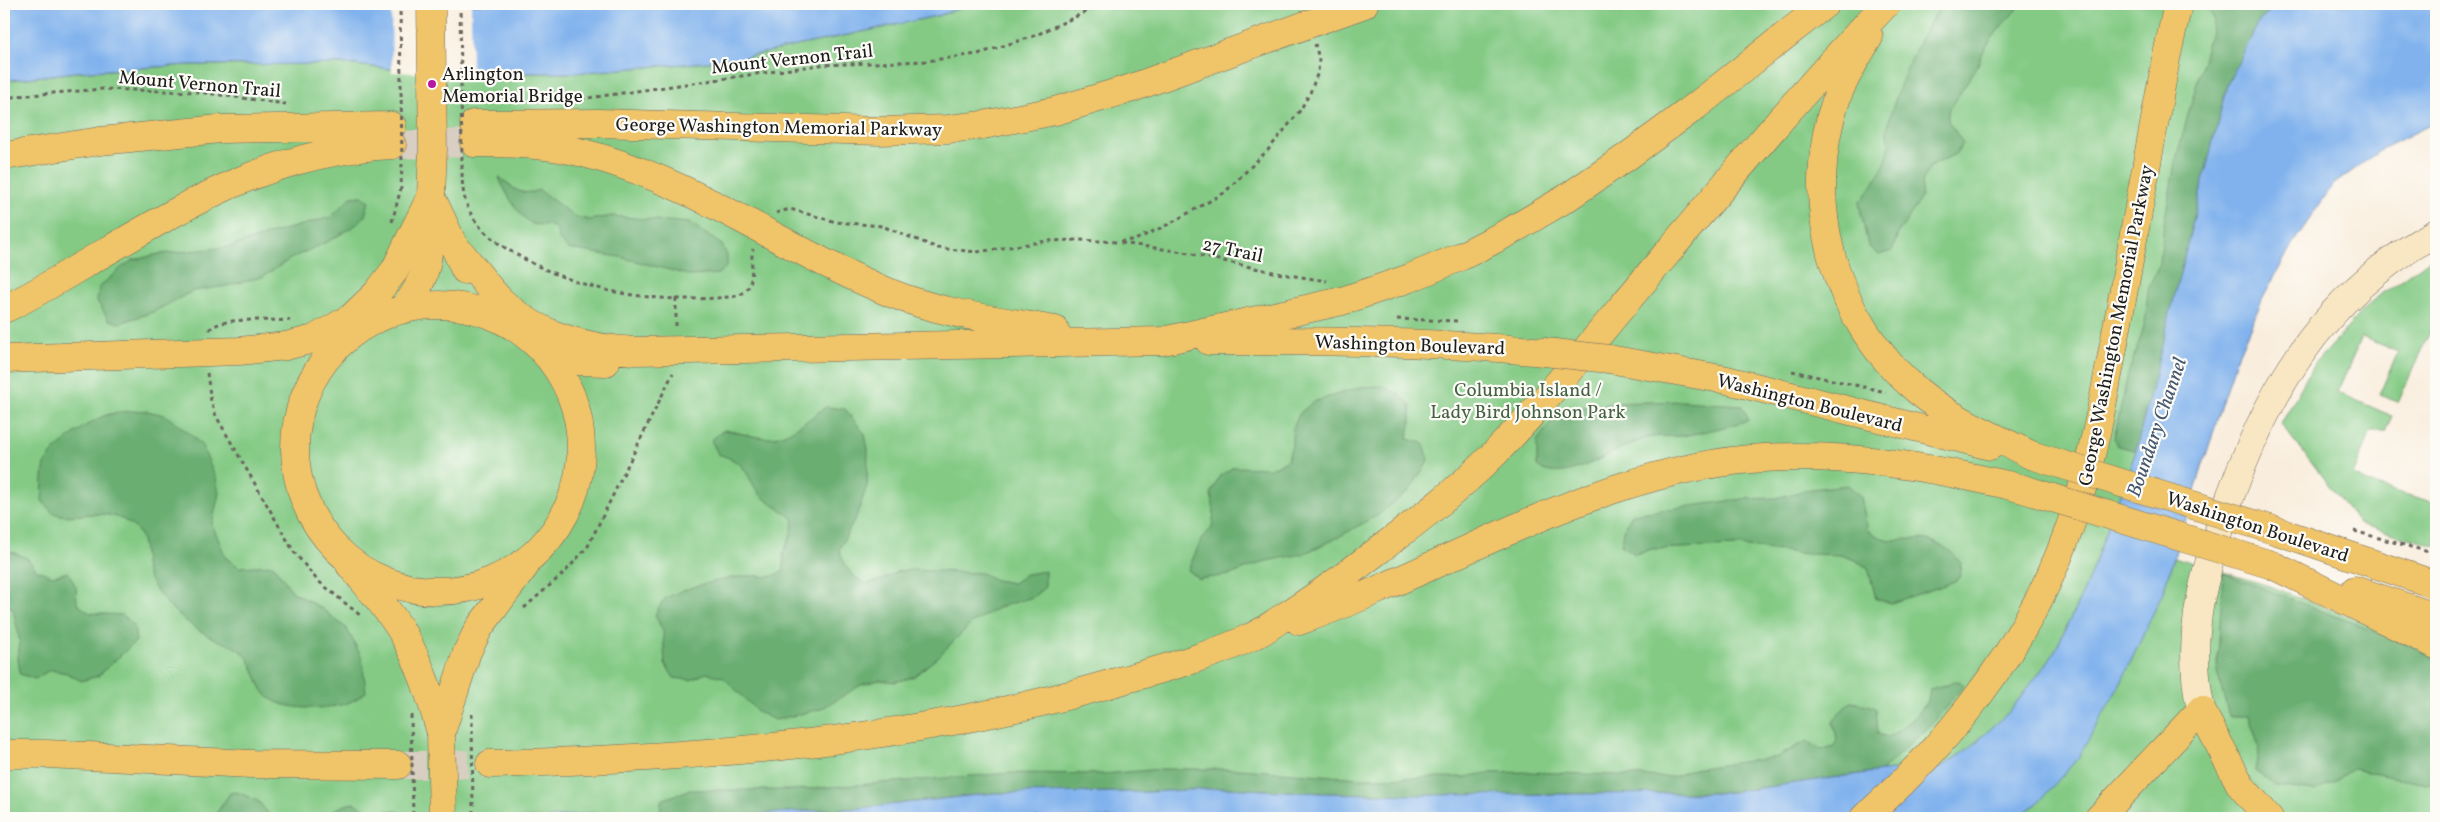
<svg xmlns="http://www.w3.org/2000/svg" width="2440" height="822" font-family="Vollkorn,serif">
	<style>
		.green { fill: #84ca85; stroke: #507350 }
		.forest { fill: #6bae72; stroke: #446547 }
		.water { fill: #81b2ed; stroke: #4e6784 }
		.pier { fill: #f9eede }
		.lines { fill: none; stroke-linecap: round; stroke-linejoin: round }
		.highway-tunnel { stroke: #d8cec1; stroke-width: 28; stroke-dasharray: 28 14; stroke-linecap: butt }
		.secondary-casing { stroke: #696660; stroke-width: 29 }
		.primary-casing { stroke: #696660; stroke-width: 29 }
		.highway-casing { stroke: #696660; stroke-width: 29 }
		.path { stroke: #696660; stroke-width: 3; stroke-dasharray: 4 4; stroke-linecap: butt }
		.secondary { stroke: #f9e7c3; stroke-width: 28 }
		.primary { stroke: #f0c469; stroke-width: 28 }
		.highway { stroke: #f0c469; stroke-width: 28 }
		.primary-bridge-casing { stroke: #696660; stroke-width: 29; stroke-linecap: butt }
		.highway-bridge-casing { stroke: #696660; stroke-width: 29; stroke-linecap: butt }
		.path-bridge { stroke: #696660; stroke-width: 3; stroke-dasharray: 4 4; stroke-linecap: butt }
		.primary-bridge { stroke: #f0c469; stroke-width: 28 }
		.highway-bridge { stroke: #f0c469; stroke-width: 28 }
		.poi-dot { fill: #b5179e; stroke: #fdfcf7; stroke-width: 2 }
		.labels { text-anchor: middle; stroke-width: 4.5; stroke-linejoin: round; paint-order: stroke }
		.street-label { font-size: 19px; fill: #1c1c1c; stroke: #fdfcf7 }
		.poi-label { font-size: 19px; fill: #1c1c1c; stroke: #fdfcf7; text-anchor: start }
		.park-label { font-size: 19px; fill: #466246; stroke: #fdfcf7 }
		.water-label { font-size: 20px; font-style: italic; fill: #445870; stroke: #fdfcf7 }
	</style>
	<rect width="100%" height="100%" fill="#fdfcf7"/>
	<filter id="ink" filterUnits="userSpaceOnUse"><feTurbulence type="fractalNoise" baseFrequency=".02" numOctaves="2"/><feDisplacementMap in="SourceGraphic" scale="10" xChannelSelector="R" yChannelSelector="G"/><feConvolveMatrix kernelMatrix="1 2 1 2 8 2 1 2 1" color-interpolation-filters="sRGB"/></filter>
	<filter id="wash" filterUnits="userSpaceOnUse"><feTurbulence type="fractalNoise" baseFrequency=".0096" numOctaves="4" result="noise"/><feDisplacementMap in="SourceGraphic" scale="20" xChannelSelector="R" yChannelSelector="G"/><feGaussianBlur stdDeviation="1.12" result="paint"/><feColorMatrix in="noise" values="0 0 0 0 0 0 0 0 0 0 0 0 0 0 0 0 0 1.4 0 .05"/><feComposite in="paint" operator="in"/></filter>
	<g filter="url(#wash)">
		<rect width="100%" height="100%" fill="#f9eede"/>
		<path class="green" d="M 971,4 L 2276,4 L 2259,22 L 2136,450 L 2087,584 L 2053,655 L 2009,712 L 1971,747 L 1941,767 L 1881,771 L 1725,793 L 862,808 L 686,818 L 590,813 L 548,818 L 4,818 L 4,81 L 76,72 L 189,65 L 346,64 L 391,69 L 478,73 L 574,73 L 731,60 L 941,15 Z
			M 2436,255 L 2436,318 L 2398,402 L 2379,395 L 2398,352 L 2362,337 L 2337,392 L 2392,416 L 2385,432 L 2371,432 L 2353,475 L 2376,486 L 2436,503 L 2436,546 L 2359,524 L 2281,424 L 2314,364 L 2372,301 Z
			M 2174,557 L 2269,586 L 2436,649 L 2436,818 L 2016,818 L 2038,803 L 2121,683 L 2162,592 Z"/>
		<path class="forest" d="M 1943,4 L 2015,4 L 2018,9 L 2002,25 L 1990,41 L 1981,55 L 1978,65 L 1948,112 L 1948,121 L 1963,143 L 1957,153 L 1930,167 L 1922,183 L 1921,198 L 1898,234 L 1892,251 L 1879,255 L 1868,246 L 1859,203 C 1872,187 1885,169 1889,149 C 1890,143 1886,137 1887,130 C 1893,98 1921,27 1943,4 Z
			M 2205,4 L 2276,4 L 2259,22 L 2227,85 L 2136,450 L 2117,446 L 2114,438 L 2128,374 L 2145,324 L 2148,289 L 2160,262 L 2164,223 L 2175,163 L 2212,27 L 2213,17 Z
			M 499,177 C 515,188 518,197 539,190 L 574,216 L 589,220 L 612,216 L 690,223 L 722,245 L 727,255 L 727,266 L 718,274 L 692,276 L 620,257 L 568,249 L 559,240 L 556,228 C 544,223 541,226 533,224 C 520,219 503,189 499,177 Z
			M 362,196 L 369,201 L 365,216 L 356,225 L 329,241 L 292,258 L 262,277 L 227,286 L 193,291 L 153,312 L 120,323 L 109,320 L 97,301 L 99,287 L 121,268 L 133,260 L 159,254 L 230,247 L 269,234 L 331,217 L 351,197 Z
			M 1383,386 L 1397,393 L 1411,405 L 1411,421 L 1407,439 L 1423,443 L 1429,460 L 1410,490 L 1378,515 L 1333,540 L 1303,554 L 1266,561 L 1230,575 L 1199,579 L 1188,570 L 1201,540 L 1212,527 L 1214,511 L 1211,494 L 1219,477 L 1233,467 L 1270,468 L 1287,461 L 1292,445 L 1292,430 L 1300,413 L 1313,402 L 1360,387 Z
			M 1682,401 L 1741,405 L 1749,420 C 1727,427 1705,432 1682,436 C 1671,437 1659,435 1648,438 C 1619,445 1580,476 1551,472 C 1547,472 1541,469 1537,467 L 1537,441 L 1556,415 L 1574,409 L 1613,403 Z
			M 826,407 L 845,409 L 865,434 L 868,450 L 867,486 L 856,517 L 839,549 C 844,566 850,575 866,584 L 882,580 L 898,571 L 913,570 L 981,573 L 996,580 L 1013,583 L 1026,574 L 1045,571 L 1045,587 L 1033,597 L 1000,607 L 972,623 L 938,657 L 913,677 L 895,682 L 879,680 L 861,685 L 821,709 L 775,720 L 758,712 L 723,677 L 706,673 L 691,680 L 674,678 L 665,664 L 663,631 L 655,615 C 658,610 661,602 665,599 C 683,587 726,578 747,576 C 766,574 764,581 784,571 L 783,553 L 790,538 L 794,519 C 785,512 774,506 765,499 C 743,480 755,465 718,454 L 711,440 L 724,430 C 740,432 759,440 775,437 C 793,433 811,417 826,407 Z
			M 147,411 L 165,415 L 192,435 L 202,446 L 216,478 L 219,493 L 212,524 L 226,558 L 239,567 L 273,565 L 293,592 L 321,608 L 347,629 L 362,658 L 366,692 C 361,695 356,700 350,702 C 330,710 282,712 266,695 C 255,682 255,660 239,650 C 231,644 220,642 211,637 C 187,625 162,603 149,578 C 141,563 148,540 135,528 C 106,501 70,524 52,512 C 49,509 45,504 42,501 C 43,490 42,476 45,465 C 50,449 88,422 104,416 C 117,411 133,411 147,411 Z
			M 1848,485 L 1861,497 L 1868,531 C 1874,534 1880,538 1886,539 C 1896,541 1904,539 1914,539 C 1933,538 1949,548 1961,562 L 1959,579 L 1945,585 L 1891,603 L 1876,599 L 1868,568 L 1855,560 L 1840,555 L 1806,554 L 1739,546 L 1652,549 L 1635,554 L 1621,545 L 1623,530 L 1632,514 L 1742,499 L 1776,498 L 1811,489 Z
			M 12,552 L 27,558 L 37,570 L 53,576 L 68,572 L 76,587 L 77,604 L 90,613 L 122,615 L 134,625 L 136,641 L 98,676 L 81,681 L 67,673 L 50,670 L 35,679 L 20,674 L 18,658 L 20,642 L 13,609 L 4,604 L 4,555 Z
			M 2223,573 L 2403,642 L 2436,659 L 2436,781 L 2426,784 L 2353,769 L 2333,783 L 2315,791 L 2275,786 L 2255,771 L 2259,747 L 2249,716 L 2229,716 L 2217,672 Z
			M 1959,681 L 1964,685 L 1933,723 L 1881,771 L 1725,793 L 1420,795 L 1322,793 L 1226,788 L 1148,792 L 994,793 L 862,808 L 686,818 C 670,818 659,822 661,801 L 664,799 L 689,790 L 792,790 L 1010,773 L 1103,774 L 1163,769 L 1239,769 L 1361,778 L 1466,777 L 1487,773 L 1527,772 L 1673,777 L 1694,769 L 1777,757 L 1807,741 C 1817,748 1823,752 1835,746 L 1837,739 L 1833,722 L 1838,714 L 1851,702 L 1868,705 L 1876,709 L 1878,734 L 1888,737 C 1905,727 1929,709 1930,689 Z
			M 237,792 L 258,801 L 272,818 L 209,818 L 218,811 L 230,793 Z
			M 354,803 L 371,811 L 397,811 L 401,813 L 401,818 L 316,818 C 330,815 340,804 354,803 Z"/>
		<path class="water" d="M 4,4 L 971,4 L 941,15 L 731,60 L 574,73 L 478,73 L 391,69 L 346,64 L 189,65 L 76,72 L 4,81 Z
			M 2276,4 L 2436,4 L 2436,122 L 2382,149 L 2333,185 L 2293,243 L 2263,298 L 2236,360 L 2163,592 L 2121,683 L 2078,758 L 2038,803 L 2016,818 L 686,818 L 862,808 L 994,793 L 1148,792 L 1226,788 L 1322,793 L 1420,795 L 1725,793 L 1881,771 L 1941,767 L 1971,747 L 2009,712 L 2053,655 L 2087,584 L 2136,450 L 2227,85 L 2259,22 Z
			M 590,813 L 654,818 L 548,818 Z"/>
		<path class="pier" d="M 391,4 L 471,4 L 472,75 L 392,72 Z"/>
	</g>
	<g filter="url(#ink)">
		<g class="lines">
			<path class="highway-tunnel" d="M 392,145 L 474,143
				M 398,765 L 490,764"/>
			<defs>
				<path id="secondary" d="M 2201,710 C 2186,641 2201,585 2222,520 C 2263,399 2319,295 2436,233"/>
				<path id="primary" d="M 431,196 L 465,270
					M295 448a143 143 0 1 1 286 0a143 143 0 1 1-286 0Z
					M 404,308 C 434,273 428,242 431,199
					M 350,565 C 368,587 388,608 402,632 C 421,664 431,699 441,733
					M 441,733 L 467,652 L 479,628 L 525,566"/>
				<path id="highway" d="M 1869,37 C 1858,56 1845,75 1837,97 C 1800,201 1833,322 1919,392 C 1952,419 1993,436 2031,455
					M 474,124 L 598,123 L 879,131 L 948,129 L 983,125 L 1055,111 L 1132,88 L 1364,4
					M 474,143 C 510,143 548,144 583,153 C 694,181 788,252 893,294 C 945,315 1000,320 1055,330
					M 4,156 L 100,141 L 220,129 L 392,126
					M 456,248 C 472,264 483,282 498,298 C 535,335 583,348 634,351 L 1163,341 L 1342,301 L 1410,278 L 1462,256 L 1509,232 L 1565,199 L 1628,156 L 1696,106 L 1825,4
					M 4,309 C 31,297 57,280 83,265 C 185,206 270,151 392,145
					M 1209,341 C 1325,341 1439,341 1554,353
					M 4,359 L 239,351 L 286,346 L 314,339 L 351,318 L 377,293 L 395,270 L 431,196
					M 1609,359 L 1727,380 L 1990,446
					M 554,360 L 606,362
					M 2277,531 L 2436,585
					M 2272,565 L 2436,645
					M 2355,590 L 2436,617
					M 1299,621 C 1449,568 1589,474 1750,459 C 1842,451 1931,467 2020,488
					M 2201,710 L 2241,786 L 2269,818
					M 4,754 L 47,754 L 251,764 L 398,765
					M 490,764 C 703,758 917,742 1123,680 C 1165,668 1211,656 1251,637 C 1261,633 1270,626 1279,620 C 1308,602 1336,583 1363,562 C 1408,528 1453,495 1493,455 C 1538,410 1579,358 1620,309 C 1707,206 1793,101 1886,4
					M 1864,818 C 1947,745 2018,656 2060,553 C 2091,476 2104,397 2119,316 C 2135,230 2150,145 2166,59 L 2178,4
					M 2099,818 L 2201,710"/>
			</defs>
			<use href="#secondary" class="secondary-casing"/>
			<use href="#primary" class="primary-casing"/>
			<use href="#highway" class="highway-casing"/>
			<path class="path" d="M 4,99 L 17,96 L 103,89 L 198,92 L 286,104
				M 581,99 L 819,65 L 926,61 L 978,54 L 1034,36 L 1103,4
				M 462,165 C 462,180 462,196 469,210 C 479,231 499,245 519,256 C 585,294 661,305 737,296 C 758,289 749,266 753,249
				M 776,213 L 790,209 L 836,222 L 882,226 L 938,248 L 977,252 L 1047,241 L 1078,240 L 1118,242 L 1137,239 L 1169,224 L 1224,193 L 1268,150 L 1299,112 L 1310,93 L 1318,72 L 1319,59 L 1315,44
				M 392,222 L 401,188 L 402,164
				M 1121,243 L 1183,252 L 1282,274 L 1327,281
				M 676,298 L 676,328
				M 1397,319 L 1458,321
				M 209,330 C 222,315 270,322 290,320
				M 1792,371 L 1886,392
				M 207,373 L 211,402 L 216,416 L 294,552 L 317,580 L 361,616
				M 2354,531 L 2436,554
				M 524,608 L 565,572 L 588,546 L 673,373"/>
			<use href="#secondary" class="secondary"/>
			<use href="#primary" class="primary"/>
			<use href="#highway" class="highway"/>
			<defs>
				<path id="primary-bridge" d="M 431,196 L 433,149 L 431,4
					M 441,733 L 443,818"/>
				<path id="highway-bridge" d="M 1554,353 L 1609,359
					M 2031,455 L 2277,531
					M 2020,488 L 2272,565"/>
			</defs>
			<use href="#primary-bridge" class="primary-bridge-casing"/>
			<use href="#highway-bridge" class="highway-bridge-casing"/>
			<path class="path-bridge" d="M 400,4 L 402,164
				M 460,4 L 462,165
				M 472,714 L 473,818
				M 411,715 L 413,818"/>
			<use href="#primary-bridge" class="primary-bridge"/>
			<use href="#highway-bridge" class="highway-bridge"/>
		</g>
	</g>
	<circle class="poi-dot" cx="432" cy="84" r="5"/>
	<g class="labels">
		<g class="street-label">
			<text transform="translate(792 58) rotate(-6)" y="7">Mount Vernon Trail</text>
			<text transform="translate(200 83) rotate(5)" y="7">Mount Vernon Trail</text>
			<text transform="translate(779 126) rotate(1)" y="7">George Washington Memorial Parkway</text>
			<text transform="translate(1233 249) rotate(12)" y="7">27 Trail</text>
			<text transform="translate(2115 325) rotate(-79)" y="7">George Washington Memorial Parkway</text>
			<text transform="translate(1410 344) rotate(2)" y="7">Washington Boulevard</text>
			<text transform="translate(1810 402) rotate(14)" y="7">Washington Boulevard</text>
			<text transform="translate(2258 526) rotate(18)" y="7">Washington Boulevard</text>
		</g>
		<g class="poi-label">
			<text x="442" y="80">Arlington<tspan x="442" dy="22">Memorial Bridge</tspan></text>
		</g>
		<g class="park-label">
			<text x="1528" y="396">Columbia Island /<tspan x="1528" dy="22">Lady Bird Johnson Park</tspan></text>
		</g>
		<g class="water-label">
			<text transform="translate(2156 427) rotate(-71)" y="7">Boundary Channel</text>
		</g>
	</g>
	<rect width="2440" height="822" fill="none" stroke="#fdfcf7" stroke-width="20"/>
</svg>
